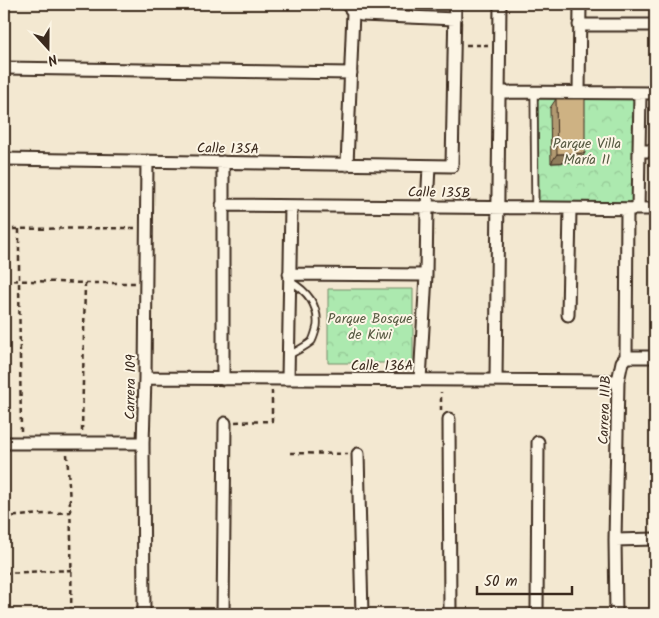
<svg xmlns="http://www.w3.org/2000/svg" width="659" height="618" font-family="Kalam,sans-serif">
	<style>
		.park { fill: url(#park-crowns); stroke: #748a66 }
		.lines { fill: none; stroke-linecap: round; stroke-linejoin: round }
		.service-casing { stroke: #3b2a1e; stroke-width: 9 }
		.minor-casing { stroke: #3b2a1e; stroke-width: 15 }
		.path { stroke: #3b2a1e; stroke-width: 2.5; stroke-dasharray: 5 4; stroke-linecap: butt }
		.service { stroke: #fcf5e5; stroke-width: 5.5 }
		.minor { stroke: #fcf5e5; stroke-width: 11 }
		.wall { fill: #b19971; stroke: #3b2a1e }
		.shaded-wall { fill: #907d5c; stroke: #3b2a1e }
		.building { fill: #ceb283; stroke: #3b2a1e }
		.labels { text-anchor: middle; stroke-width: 4; stroke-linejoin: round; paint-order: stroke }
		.park-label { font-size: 14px; fill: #575a42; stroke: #fcf5e5 }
		.street-label { font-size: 14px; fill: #3b2a1e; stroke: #fcf5e5 }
	</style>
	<defs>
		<pattern id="park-crowns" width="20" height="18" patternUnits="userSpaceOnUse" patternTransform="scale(1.25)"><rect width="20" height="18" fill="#ace9af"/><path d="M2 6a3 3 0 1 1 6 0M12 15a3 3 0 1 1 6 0" fill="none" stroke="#95c896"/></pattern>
	</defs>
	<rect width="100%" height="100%" fill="#f3e8d1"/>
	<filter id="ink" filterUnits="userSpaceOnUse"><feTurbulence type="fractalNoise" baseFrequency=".02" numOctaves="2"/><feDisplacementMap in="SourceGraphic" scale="10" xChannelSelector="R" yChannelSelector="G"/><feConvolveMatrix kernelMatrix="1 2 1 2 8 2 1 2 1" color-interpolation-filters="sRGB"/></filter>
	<g filter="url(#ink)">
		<path class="park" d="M 534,92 L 640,93 L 638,209 L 535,208 Z
			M 328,289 L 413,289 L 413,363 L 328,363 Z"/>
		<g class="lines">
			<defs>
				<path id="service" d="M 534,92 L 535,208
					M 288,356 C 294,352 307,346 312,341 C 314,337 316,330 317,326 C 319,305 307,291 290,281"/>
				<path id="minor" d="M 347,4 L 353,12 L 362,15 L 455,19
					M 579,25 L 655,25
					M 4,68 L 351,73
					M 499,92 L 655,93
					M 579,92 L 580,4
					M 639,151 L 655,151
					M 4,159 L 452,166 L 455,4
					M 347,165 L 353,12
					M 222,205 L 655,209
					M 638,209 L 640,93
					M 289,274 L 426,275
					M 568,315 L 570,209
					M 626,357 L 655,357
					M 145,378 L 618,381
					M 223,379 L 223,162
					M 288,379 L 291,206
					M 420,380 L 426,275 L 427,207 L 429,166
					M 496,380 L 500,4
					M 449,419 L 450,614
					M 4,443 L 143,443
					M 358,454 L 362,614
					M 615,540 L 655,539
					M 144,614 L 143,443 L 145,378 L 147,161
					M 223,614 L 225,423
					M 537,614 L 538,442
					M 616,614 L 615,540 L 618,381 L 622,362 L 626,357 L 627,209"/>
			</defs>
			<use href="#service" class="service-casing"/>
			<use href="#minor" class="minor-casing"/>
			<path class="path" d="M 466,45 L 488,45
				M 4,229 L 135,228
				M 19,229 L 19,281 L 21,431
				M 4,280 L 85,283 L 135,283
				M 441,411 L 441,392
				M 235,422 L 272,421 L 272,391
				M 82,431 L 85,283
				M 290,453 L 348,454
				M 67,454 C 71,508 72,561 71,614
				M 4,517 L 71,512
				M 4,573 L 72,570"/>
			<use href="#service" class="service"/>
			<use href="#minor" class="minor"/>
		</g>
		<path class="wall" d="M 556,99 L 579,162 L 551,163 L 550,108 Z"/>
		<path class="shaded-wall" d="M 585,153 L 579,162 L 551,163 L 557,154 Z"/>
		<path class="building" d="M 556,99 L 585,99 L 585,153 L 557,154 Z"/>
	</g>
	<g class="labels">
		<g class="park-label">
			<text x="587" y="148">Parque Villa<tspan x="587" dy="16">María II</tspan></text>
			<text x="370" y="323">Parque Bosque<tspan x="370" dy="16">de Kiwi</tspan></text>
		</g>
		<g class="street-label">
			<text transform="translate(228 148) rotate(1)" y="5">Calle 135A</text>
			<text transform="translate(439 192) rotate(1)" y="5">Calle 135B</text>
			<text x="382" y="370">Calle 136A</text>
			<text transform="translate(130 387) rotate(-89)" y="5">Carrera 109</text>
			<text transform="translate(604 410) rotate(-88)" y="5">Carrera 111B</text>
		</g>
	</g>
	<rect width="659" height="618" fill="none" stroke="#fcf5e5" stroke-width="20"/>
	<rect x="10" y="10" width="639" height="598" fill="none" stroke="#3b2a1e" stroke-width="2" filter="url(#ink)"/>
	<g transform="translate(48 48) rotate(159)" stroke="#fcf5e5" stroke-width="4" paint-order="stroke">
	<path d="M0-4L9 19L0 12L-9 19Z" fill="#3b2a1e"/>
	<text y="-8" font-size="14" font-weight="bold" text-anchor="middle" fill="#3b2a1e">N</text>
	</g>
	<path d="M477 586v8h95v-8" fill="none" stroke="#3b2a1e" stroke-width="2.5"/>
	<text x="484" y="586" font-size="15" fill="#3b2a1e" stroke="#fcf5e5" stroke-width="4" paint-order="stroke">50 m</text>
</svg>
